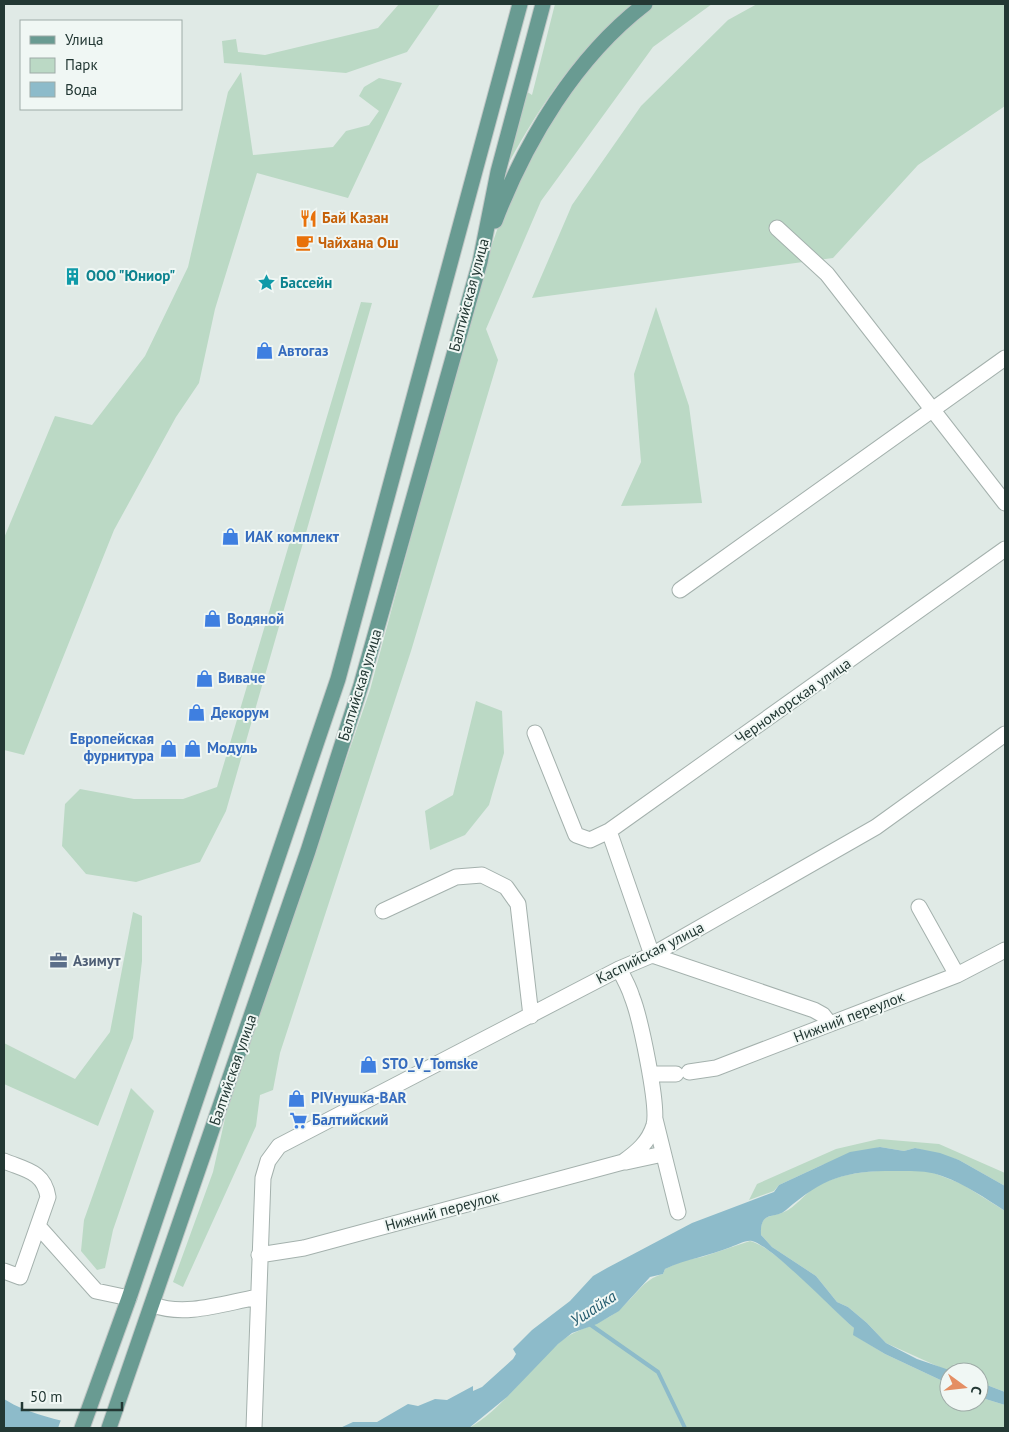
<svg xmlns="http://www.w3.org/2000/svg" width="1009" height="1432" font-family="'PT Sans',sans-serif">
	<style>
		.green { fill: #bbd9c5 }
		.water { fill: #8dbbca }
		.pier { fill: #e0eae6 }
		.lines { fill: none; stroke-linecap: round; stroke-linejoin: round }
		.stream { stroke: #8dbbca; stroke-width: 4 }
		.minor-casing { stroke: #a4b1ad; stroke-width: 17 }
		.major-casing { stroke: #c1c7c6; stroke-width: 17 }
		.minor { stroke: #fff; stroke-width: 15 }
		.major { stroke: #699b92; stroke-width: 15 }
		.labels { text-anchor: middle; stroke-width: 4; stroke-linejoin: round; paint-order: stroke }
		.food-label { font-size: 15px; font-weight: bold; fill: #c56008; stroke: #f0f7f4; text-anchor: start }
		.culture-label { font-size: 15px; font-weight: bold; fill: #0d838f; stroke: #f0f7f4; text-anchor: start }
		.street-label { font-size: 15px; fill: #233834; stroke: #f0f7f4 }
		.shop-label { font-size: 15px; font-weight: bold; fill: #366cbe; stroke: #f0f7f4; text-anchor: start }
		.service-label { font-size: 15px; font-weight: bold; fill: #4e5e75; stroke: #f0f7f4; text-anchor: start }
		.water-label { font-size: 16px; font-style: italic; fill: #235b6e; stroke: #f0f7f4 }
	</style>
	<rect width="100%" height="100%" fill="#e0eae6"/>
	<path class="green" d="M 399,4 L 440,4 L 407,52 L 346,73 L 224,63 L 222,41 L 236,39 L 238,52 L 265,55 L 378,28 Z
		M 555,4 L 633,4 C 579,48 540,105 507,166 L 526,91 L 532,95 Z
		M 653,4 L 712,4 L 653,47 L 541,201 L 486,329 L 498,360 L 411,651 L 280,1053 L 273,1090 L 260,1095 L 256,1126 L 183,1287 L 173,1282 L 213,1172 L 228,1105 L 370,690 L 481,276 L 513,184 L 553,112 L 627,24 Z
		M 757,4 L 1005,4 L 1005,106 L 918,165 L 833,258 L 532,298 L 572,205 L 641,106 L 728,20 Z
		M 241,72 L 253,155 L 333,147 L 346,131 L 369,125 L 379,111 L 359,96 L 364,87 L 379,78 L 402,83 L 348,198 L 257,173 L 215,309 L 199,383 L 176,417 L 114,530 L 24,755 L 4,750 L 4,538 L 55,416 L 92,425 L 145,356 L 188,267 L 228,92 Z
		M 361,302 L 372,303 L 226,811 L 200,862 L 136,882 L 86,874 L 62,846 L 65,804 L 80,789 L 134,799 L 183,799 L 217,787 Z
		M 656,307 L 689,406 L 702,503 L 621,506 L 641,462 L 634,374 Z
		M 476,701 L 502,711 L 504,753 L 489,805 L 465,835 L 430,850 L 425,811 L 453,795 Z
		M 133,912 L 142,916 L 142,961 L 133,1038 L 98,1126 L 4,1084 L 4,1043 L 75,1079 L 110,1032 Z
		M 131,1088 L 154,1111 L 113,1230 L 105,1268 L 97,1270 L 81,1251 L 84,1220 Z
		M 879,1139 L 939,1144 L 1005,1173 L 1005,1186 L 959,1160 L 915,1148 L 904,1151 L 880,1147 L 822,1165 L 779,1185 L 774,1191 L 749,1200 L 757,1184 L 836,1149 Z
		M 926,1170 L 962,1184 L 1005,1211 L 1005,1392 L 979,1382 L 979,1372 L 948,1371 L 886,1343 L 867,1323 L 848,1307 L 837,1302 L 816,1276 L 772,1247 L 761,1235 C 760,1213 769,1218 784,1212 C 795,1208 805,1193 817,1186 C 851,1168 888,1171 926,1170 Z
		M 750,1241 C 777,1248 830,1307 854,1328 L 854,1335 L 885,1354 L 949,1384 L 949,1402 L 979,1402 L 979,1397 L 1005,1405 L 1005,1428 L 469,1428 C 505,1407 528,1369 560,1342 C 578,1327 602,1325 620,1309 C 635,1297 643,1279 663,1274 L 665,1269 L 682,1261 L 702,1257 Z"/>
	<path class="water" d="M 880,1147 L 904,1151 L 915,1148 L 940,1153 L 959,1160 L 1005,1186 L 1005,1211 C 985,1198 965,1184 942,1176 C 926,1170 911,1171 894,1171 C 845,1171 823,1178 786,1210 C 775,1220 760,1209 761,1235 L 772,1247 L 816,1276 L 837,1302 L 848,1307 L 867,1323 L 886,1343 L 917,1359 L 955,1372 L 949,1372 L 949,1384 L 885,1354 L 853,1335 L 854,1328 C 835,1312 771,1245 752,1241 C 745,1240 737,1245 731,1247 C 709,1256 686,1259 665,1269 L 663,1274 L 650,1277 L 619,1311 L 597,1324 L 572,1333 L 558,1344 L 507,1397 L 469,1428 L 340,1428 L 353,1422 L 377,1422 L 408,1404 L 418,1406 L 435,1399 L 447,1400 L 473,1386 L 473,1391 L 482,1387 L 513,1359 L 516,1354 L 513,1349 L 532,1330 L 570,1301 L 593,1276 L 607,1268 L 692,1223 L 774,1192 L 779,1185 L 850,1152 Z
		M 979,1382 L 1005,1392 L 1005,1405 L 979,1397 Z
		M 4,1399 C 29,1415 57,1418 85,1428 L 4,1428 Z"/>
	<path class="pier" d="M 62,1417 L 86,1426 L 88,1428 L 58,1428 Z"/>
	<g class="lines">
		<path class="stream" d="M 588,1323 L 658,1372 L 685,1428"/>
		<defs>
			<path id="minor" d="M 777,228 L 827,274 L 1005,503
				M 680,590 L 1005,358
				M 535,733 L 576,835 L 590,840 L 609,831 L 1005,549
				M 609,831 L 652,955 L 814,1010 L 823,1015 L 830,1024
				M 919,907 L 957,975
				M 383,911 L 456,877 L 482,875 L 506,887 L 518,904 L 531,1016
				M 689,1072 L 716,1068 L 957,975 L 1005,950
				M 650,1074 L 676,1074
				M 655,1119 L 678,1212
				M 4,1161 C 25,1170 44,1171 48,1197 L 20,1277 L 4,1271
				M 626,1162 L 663,1154
				M 38,1226 L 96,1291 L 129,1298
				M 259,1255 L 304,1248 L 623,1162 C 637,1152 649,1142 654,1125 C 659,1106 640,1017 632,997 C 629,987 624,978 619,969
				M 153,1305 C 186,1317 224,1303 258,1297
				M 254,1428 L 263,1178 L 268,1161 L 279,1146 L 619,969 L 652,955 L 876,827 L 1005,734"/>
			<path id="major" d="M 495,221 C 526,140 576,57 645,4
				M 82,1428 L 129,1298 L 338,679 L 520,4
				M 109,1428 L 308,851 L 361,685 L 480,262 L 498,172 L 543,4"/>
		</defs>
		<use href="#minor" class="minor-casing"/>
		<use href="#major" class="major-casing"/>
		<use href="#minor" class="minor"/>
		<use href="#major" class="major"/>
	</g>
	<defs>
		<symbol id="restaurant-bare" viewBox="-9 -9 18 18"><path d="M-5-6h1v4h1v-4h1v4h1v-4h1v5L-1.5 .5V6h-2V.5L-5-1ZM5-6V6H3V1.5H1.5Q1.5-4 5-6Z" fill="#e8710a" stroke="#f0f7f4" stroke-width="2.5" paint-order="stroke"/></symbol>
		<symbol id="cafe-bare" viewBox="-9 -9 18 18"><path d="M-5.5-4.5H6V0H3Q3 3.5 0 3.5H-2.5Q-5.5 3.5-5.5 0ZM3-3.2v2h1.7v-2ZM-6 4.5H4V6H-6Z" fill="#e8710a" stroke="#f0f7f4" stroke-width="2.5" paint-order="stroke"/></symbol>
		<symbol id="building-bare" viewBox="-9 -9 18 18"><path d="M-4-6H4V6H1V3H-1V6H-4ZM-2.5-4.3h1.7v1.8h-1.7ZM.8-4.3h1.7v1.8H.8ZM-2.5-1h1.7V.8h-1.7ZM.8-1h1.7V.8H.8Z" fill="#0f9aa8" stroke="#f0f7f4" stroke-width="2.5" paint-order="stroke"/></symbol>
		<symbol id="sight-bare" viewBox="-9 -9 18 18"><path d="M0-6L1.8-2.2L6-1.7L2.9 1.2L3.7 5.4L0 3.3L-3.7 5.4L-2.9 1.2L-6-1.7L-1.8-2.2Z" fill="#0f9aa8" stroke="#f0f7f4" stroke-width="2.5" paint-order="stroke"/></symbol>
		<symbol id="shop-bare" viewBox="-9 -9 18 18"><path d="M-5-2.5h2.3a2.7 3.5 0 0 1 5.4 0H5L5.5 6h-11ZM-1.5-2.5h3a1.5 2.3 0 0 0-3 0Z" fill="#3f7fe0" stroke="#f0f7f4" stroke-width="2.5" paint-order="stroke"/></symbol>
		<symbol id="office-bare" viewBox="-9 -9 18 18"><path d="M-6-3h4V-5.5h4V-3h4V5H-6ZM-1-4.5V-3h2v-1.5ZM-6 0V1H6V0Z" fill="#5c6f8a" stroke="#f0f7f4" stroke-width="2.5" paint-order="stroke"/></symbol>
		<symbol id="supermarket-bare" viewBox="-9 -9 18 18"><path d="M-6-5.5h2.5l.6 2H6L4.5 2H-2.5L-4.4-4H-6ZM-1.5 3.2a1.3 1.3 0 1 0 .1 0ZM3 3.2a1.3 1.3 0 1 0 .1 0Z" fill="#3f7fe0" stroke="#f0f7f4" stroke-width="2.5" paint-order="stroke"/></symbol>
	</defs>
	<g fill-rule="evenodd">
		<use href="#restaurant-bare" x="296" y="206" width="25" height="25"/>
		<use href="#cafe-bare" x="292" y="230" width="25" height="25"/>
		<use href="#building-bare" x="60" y="264" width="25" height="25"/>
		<use href="#sight-bare" x="254" y="270" width="25" height="25"/>
		<use href="#shop-bare" x="252" y="338" width="25" height="25"/>
		<use href="#shop-bare" x="218" y="524" width="25" height="25"/>
		<use href="#shop-bare" x="200" y="606" width="25" height="25"/>
		<use href="#shop-bare" x="192" y="666" width="25" height="25"/>
		<use href="#shop-bare" x="184" y="700" width="25" height="25"/>
		<use href="#shop-bare" x="156" y="736" width="25" height="25"/>
		<use href="#shop-bare" x="180" y="736" width="25" height="25"/>
		<use href="#office-bare" x="46" y="948" width="25" height="25"/>
		<use href="#shop-bare" x="356" y="1052" width="25" height="25"/>
		<use href="#shop-bare" x="284" y="1086" width="25" height="25"/>
		<use href="#supermarket-bare" x="286" y="1108" width="25" height="25"/>
	</g>
	<g class="labels">
		<g class="food-label">
			<text x="322" y="223">Бай Казан</text>
			<text x="318" y="248">Чайхана Ош</text>
		</g>
		<g class="culture-label">
			<text x="86" y="281">ООО "Юниор"</text>
			<text x="280" y="288">Бассейн</text>
		</g>
		<g class="street-label">
			<text transform="translate(469 295) rotate(-75)" y="5">Балтийская улица</text>
			<text transform="translate(360 685) rotate(-73)" y="5">Балтийская улица</text>
			<text transform="translate(793 701) rotate(-35)" y="5">Черноморская улица</text>
			<text transform="translate(650 953) rotate(-27)" y="5">Каспийская улица</text>
			<text transform="translate(849 1017) rotate(-21)" y="5">Нижний переулок</text>
			<text transform="translate(233 1070) rotate(-71)" y="5">Балтийская улица</text>
			<text transform="translate(442 1211) rotate(-15)" y="5">Нижний переулок</text>
		</g>
		<g class="shop-label">
			<text x="278" y="356">Автогаз</text>
			<text x="245" y="542">ИАК комплект</text>
			<text x="227" y="624">Водяной</text>
			<text x="218" y="683">Виваче</text>
			<text x="211" y="718">Декорум</text>
			<text x="154" y="744" text-anchor="end">Европейская<tspan x="154" dy="17">фурнитура</tspan></text>
			<text x="207" y="753">Модуль</text>
			<text x="382" y="1069">STO_V_Tomske</text>
			<text x="311" y="1103">PIVнушка-BAR</text>
			<text x="312" y="1125">Балтийский</text>
		</g>
		<g class="service-label">
			<text x="73" y="966">Азимут</text>
		</g>
		<g class="water-label">
			<text transform="translate(593 1308) rotate(-33)" y="6">Ушайка</text>
		</g>
	</g>
	<rect width="1009" height="1432" fill="none" stroke="#233834" stroke-width="10"/>
	<rect x="20" y="20" width="162" height="90" fill="#f0f7f4" stroke="#9eaba7"/>
	<rect x="30" y="36" width="25" height="8" fill="#699b92" stroke="#9eaba7"/>
	<text x="65" y="45" font-size="15" fill="#233834">Улица</text>
	<rect x="30" y="58" width="25" height="15" fill="#bbd9c5" stroke="#9eaba7"/>
	<text x="65" y="70" font-size="15" fill="#233834">Парк</text>
	<rect x="30" y="82" width="25" height="15" fill="#8dbbca" stroke="#9eaba7"/>
	<text x="65" y="95" font-size="15" fill="#233834">Вода</text>
	<g transform="translate(964 1387) rotate(105)"><circle r="24" fill="#f0f7f4" stroke="#9eaba7"/>
	<path d="M0-4L9 19L0 12L-9 19Z" fill="#e48e63"/>
	<text y="-8" font-size="14" font-weight="bold" text-anchor="middle" fill="#233834">С</text>
	</g>
	<path d="M22 1402v8h100v-8" fill="none" stroke="#233834" stroke-width="2.5"/>
	<text x="30" y="1402" font-size="15" fill="#233834" stroke="#f0f7f4" stroke-width="4" paint-order="stroke">50 m</text>
</svg>
